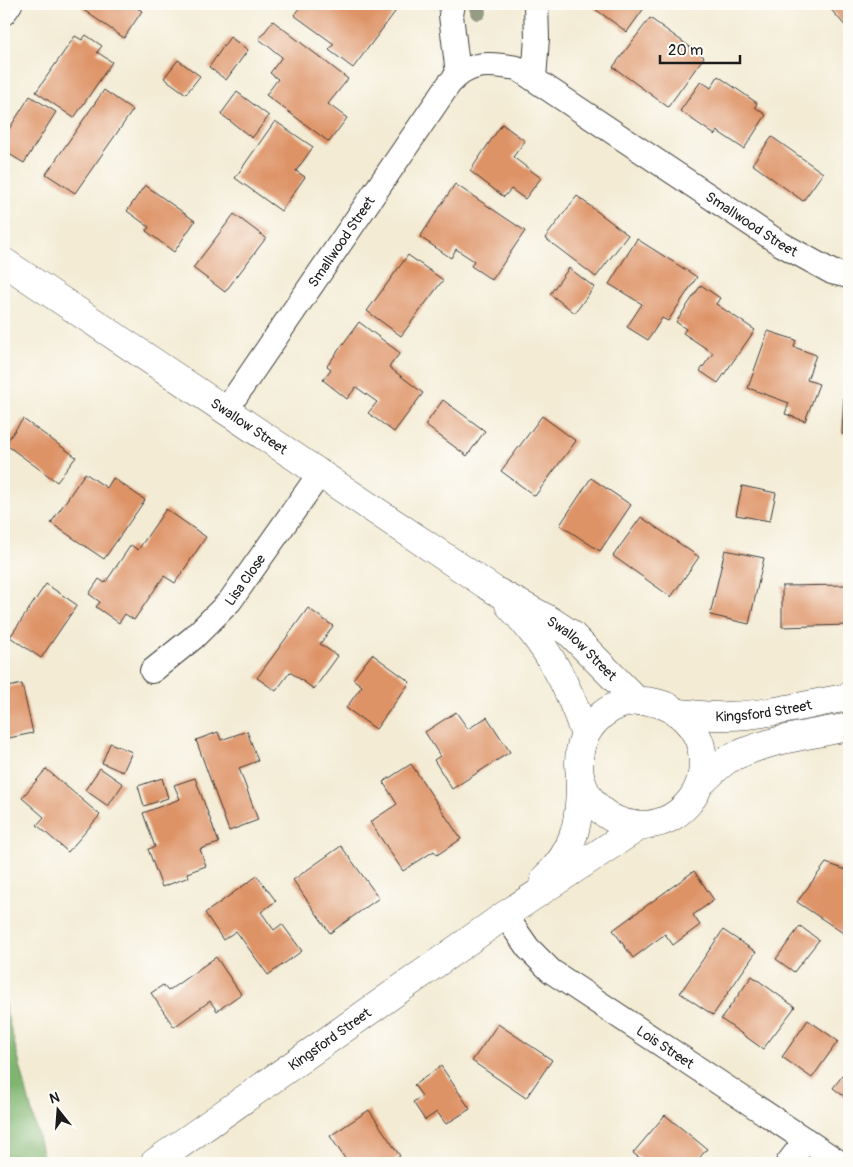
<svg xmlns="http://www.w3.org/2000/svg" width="853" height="1167" viewBox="0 0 853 1167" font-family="Pangolin,sans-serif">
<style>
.forest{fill:#80b571;stroke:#4e6846}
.building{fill:#de9366}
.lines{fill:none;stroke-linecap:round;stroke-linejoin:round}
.minor-casing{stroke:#3c3b38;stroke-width:26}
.tertiary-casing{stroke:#3c3b38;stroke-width:29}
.minor{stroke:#fff;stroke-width:24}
.tertiary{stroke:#fff;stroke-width:28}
.tree{fill:#969c83}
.labels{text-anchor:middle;stroke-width:4;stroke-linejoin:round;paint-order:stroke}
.street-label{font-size:14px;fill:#1c1c1c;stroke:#fdfcf7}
</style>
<rect width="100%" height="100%" fill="#fdfcf7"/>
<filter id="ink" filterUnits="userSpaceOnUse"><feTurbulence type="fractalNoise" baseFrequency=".02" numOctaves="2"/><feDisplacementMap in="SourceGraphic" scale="10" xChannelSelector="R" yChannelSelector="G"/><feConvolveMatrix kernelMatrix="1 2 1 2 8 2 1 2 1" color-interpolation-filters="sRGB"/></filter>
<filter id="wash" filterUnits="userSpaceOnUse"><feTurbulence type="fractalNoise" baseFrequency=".0096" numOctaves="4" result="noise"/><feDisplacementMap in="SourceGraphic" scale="20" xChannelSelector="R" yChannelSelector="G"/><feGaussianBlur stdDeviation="1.12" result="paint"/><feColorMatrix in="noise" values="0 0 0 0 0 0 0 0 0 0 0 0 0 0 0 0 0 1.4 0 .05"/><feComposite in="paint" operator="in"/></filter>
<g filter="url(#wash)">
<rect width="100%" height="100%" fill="#f3ebd4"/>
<path class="forest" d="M4,1002L44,1160L41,1163H4Z"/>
<g id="blocks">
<g class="building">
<path d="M86,4H136L134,6L142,11L124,38L82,9Z"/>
<path d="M302,4H384L395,12L353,68L329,50L334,44L294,15Z"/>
<path d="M588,4H647L627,32Z"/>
<path d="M826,4H849V30Z"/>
<path d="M650,18L704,57L668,107L613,67Z"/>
<path d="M273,21L348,79L328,104L347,118L329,142L266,95L278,79L270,73L282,57L259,39Z"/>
<path d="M86,35L102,46L97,52L112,62L74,118L36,92L75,36L82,40Z"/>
<path d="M230,37L248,50L226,80L209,67Z"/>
<path d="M178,60L200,76L186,94L164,78Z"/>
<path d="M718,76L757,103L755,107L766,115L744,149L717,131L715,135L680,111L701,81L711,88Z"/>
<path d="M104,90L133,110L75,193L46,174Z"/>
<path d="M237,92L269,116L252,138L221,114Z"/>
<path d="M30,96L56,112L24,163L4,151V137Z"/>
<path d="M275,121L313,147L296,171L305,177L281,211L235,178Z"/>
<path d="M502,124L525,141L513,157L541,178L525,199L511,189L504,197L470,171Z"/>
<path d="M772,137L823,173L803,201L752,164Z"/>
<path d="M455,184L525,231L492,280L471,266L474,261L456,249L451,258L420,237Z"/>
<path d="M145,185L195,221L174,252L146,231L149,227L127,211Z"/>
<path d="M577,196L628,235L596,277L545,238Z"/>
<path d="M234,214L266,238L225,292L193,268Z"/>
<path d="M637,239L697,277L668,321L662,318L648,340L627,327L642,304L609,284Z"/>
<path d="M408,255L443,280L401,336L367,311Z"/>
<path d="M569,268L594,287L575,313L550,294Z"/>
<path d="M701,285L720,298L716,304L755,330L718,383L700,371L713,353L683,333L686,329L676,322Z"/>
<path d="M359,322L400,353L389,367L423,393L394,432L368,413L377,402L356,387L347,399L323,380L331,369L327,366Z"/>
<path d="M768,331L796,340L794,347L816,355L807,380L819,384L805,421L785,414L789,403L748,388Z"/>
<path d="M845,371H849V434H842Z"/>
<path d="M443,400L485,431L467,456L425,425Z"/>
<path d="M542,416L576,441L535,496L501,471Z"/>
<path d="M23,419L76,457L57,482L5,444Z"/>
<path d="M85,473L107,488L113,478L145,500L104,559L51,523Z"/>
<path d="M591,478L631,505L600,551L560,525Z"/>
<path d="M742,486L776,493L770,521L736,515Z"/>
<path d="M166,509L206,537L175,583L164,576L134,620L125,614L119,623L96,607L100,602L89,594L99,579L105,583L131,545L138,550Z"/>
<path d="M641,517L699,557L671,597L613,556Z"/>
<path d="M725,550L764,558L749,624L710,615Z"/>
<path d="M46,584L77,605L41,658L10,637Z"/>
<path d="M847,585V625L782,627V586Z"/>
<path d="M308,608L333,626L320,644L338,656L314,689L290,672L276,691L257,678Z"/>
<path d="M372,654L410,682L376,729L346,708L362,686L353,679Z"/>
<path d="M22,684L33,733L4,739V688Z"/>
<path d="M456,712L468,729L487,717L510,752L452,789L434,760L440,756L425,732Z"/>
<path d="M247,731L258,761L239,768L258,820L229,831L196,740L218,732L221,740Z"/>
<path d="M110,743L132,752L123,772L102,763Z"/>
<path d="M411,764L461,839L437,855L434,851L403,871L370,822L397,804L383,782Z"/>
<path d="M100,768L123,784L108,806L85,790Z"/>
<path d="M46,769L100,815L68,852L37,825L44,817L22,798Z"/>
<path d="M162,778L168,798L144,806L138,786Z"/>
<path d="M195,778L219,843L200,849L206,866L187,873L189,877L162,887L148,849L155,847L143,813L180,799L174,785Z"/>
<path d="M341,846L379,898L330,933L293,880Z"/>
<path d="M826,863L849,871V937L797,902Z"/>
<path d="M694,871L714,900L693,915L700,925L673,945L665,934L633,958L613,930Z"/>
<path d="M257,876L276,901L261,912L274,930L282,924L302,951L268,975L236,931L223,940L205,913Z"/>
<path d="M800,926L819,940L794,972L776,959Z"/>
<path d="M723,930L756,952L713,1015L680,993Z"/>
<path d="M216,957L241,994L217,1011L210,1001L174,1027L151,993L163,985L168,991Z"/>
<path d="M752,976L795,1007L763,1049L721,1019Z"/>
<path d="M808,1020L838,1041L812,1078L782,1057Z"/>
<path d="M498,1024L552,1060L526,1098L472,1061Z"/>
<path d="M441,1066L470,1109L446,1124L437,1112L425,1120L413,1102L422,1096L414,1085Z"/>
<path d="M849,1067V1100L833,1088Z"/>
<path d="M369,1110L400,1156L389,1163H348L330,1136Z"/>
<path d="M665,1115L707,1149L695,1163H646L633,1153Z"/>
</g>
</g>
</g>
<g filter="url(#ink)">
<use href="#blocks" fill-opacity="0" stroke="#3c3b38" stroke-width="1"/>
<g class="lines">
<defs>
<g id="minor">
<path d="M453,4L451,15L458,74"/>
<path d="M4,13L10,4"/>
<path d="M534,79L537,38L536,4"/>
<path id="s1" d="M226,410L449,84C469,61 489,63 517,68L781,244L832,272L849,276"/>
<path id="s2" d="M152,671L193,638L230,601L321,472"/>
<path id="s3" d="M505,915L528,948L551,971L840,1163"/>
<path d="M788,1163L806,1140"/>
</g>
<g id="tertiary">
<path id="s4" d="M4,262L494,590L548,619L571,634L637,701"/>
<path d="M509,605C547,645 568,684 585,735"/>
<circle cx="641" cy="763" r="62"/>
<path id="s5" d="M678,713C695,714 711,717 728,716C769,715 809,704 849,697"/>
<path d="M701,783C709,776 718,766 727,760C764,740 808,735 849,727"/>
<path d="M545,878C576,850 580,819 580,779"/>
<path id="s6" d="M154,1163L505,915L640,826"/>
</g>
</defs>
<use href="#minor" class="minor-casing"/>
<use href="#tertiary" class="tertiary-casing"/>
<use href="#minor" class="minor"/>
<use href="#tertiary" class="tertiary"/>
</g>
<circle class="tree" cx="478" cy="12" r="8"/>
</g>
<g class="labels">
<g class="street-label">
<text dy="5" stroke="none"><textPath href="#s1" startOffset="751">Smallwood Street</textPath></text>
<text dy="5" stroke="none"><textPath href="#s1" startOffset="204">Smallwood Street</textPath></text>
<text dy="5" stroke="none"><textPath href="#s4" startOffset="295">Swallow Street</textPath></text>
<text dy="5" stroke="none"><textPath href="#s2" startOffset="131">Lisa Close</textPath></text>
<text dy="5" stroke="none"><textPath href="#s4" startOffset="696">Swallow Street</textPath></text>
<text dy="5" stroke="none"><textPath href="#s5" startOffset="86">Kingsford Street</textPath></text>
<text dy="5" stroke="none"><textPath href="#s6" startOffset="215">Kingsford Street</textPath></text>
<text dy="5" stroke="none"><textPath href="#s3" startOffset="210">Lois Street</textPath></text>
</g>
</g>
<rect width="853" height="1167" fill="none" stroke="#fdfcf7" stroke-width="20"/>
<g transform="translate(58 1110) rotate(343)" stroke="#fdfcf7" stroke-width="4" paint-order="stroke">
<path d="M0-4L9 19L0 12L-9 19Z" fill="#1c1c1c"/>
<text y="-8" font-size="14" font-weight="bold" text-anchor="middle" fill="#1c1c1c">N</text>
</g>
<path d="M660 55v8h80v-8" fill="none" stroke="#1c1c1c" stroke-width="2.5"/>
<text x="668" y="55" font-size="15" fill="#1c1c1c" stroke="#fdfcf7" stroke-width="4" paint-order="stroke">20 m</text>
</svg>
